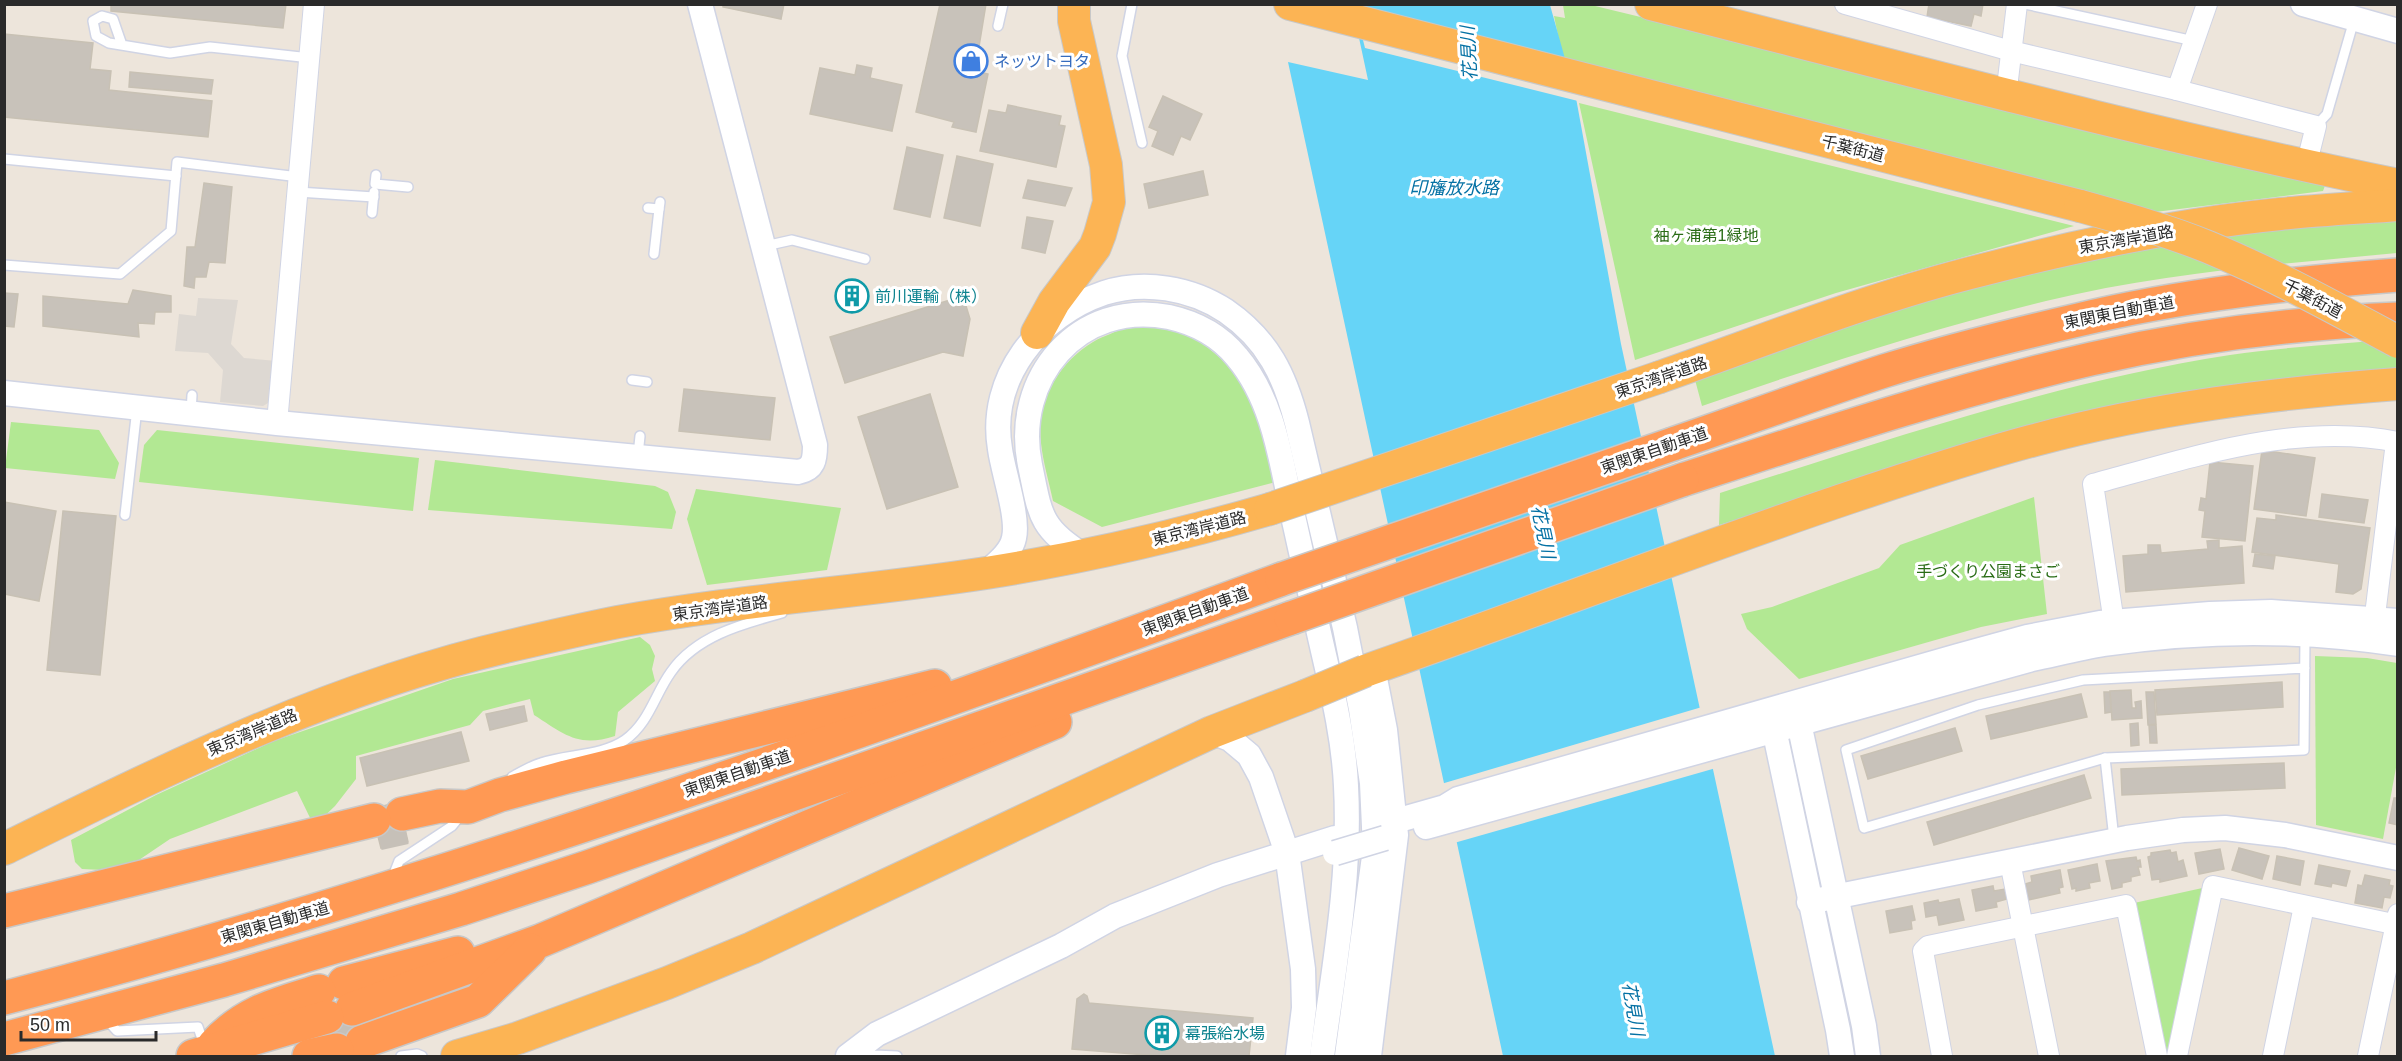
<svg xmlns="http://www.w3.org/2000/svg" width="2402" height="1061" viewBox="0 0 2402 1061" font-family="Helvetica,'Noto Sans JP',sans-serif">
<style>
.green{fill:#b2e893}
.plaza{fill:#ddd8d2}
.water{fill:#66d4f7}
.pier{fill:#ede5db}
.building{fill:#c8c2ba;stroke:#c8c1b4;stroke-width:1.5}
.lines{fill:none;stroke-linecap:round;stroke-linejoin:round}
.motorway-tunnel{stroke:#c6c0b8;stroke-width:33;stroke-dasharray:33 16;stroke-linecap:butt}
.service-casing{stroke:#d0d4e4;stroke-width:12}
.minor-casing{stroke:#d0d4e4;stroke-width:22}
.tertiary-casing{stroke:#d0d4e4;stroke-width:27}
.trunk-casing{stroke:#c8c8c8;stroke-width:34}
.motorway-casing{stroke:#c8c8c8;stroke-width:36}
.service{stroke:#fff;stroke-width:9}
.minor{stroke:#fff;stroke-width:20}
.tertiary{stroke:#fff;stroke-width:24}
.trunk{stroke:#fcb454;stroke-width:32}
.motorway{stroke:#ff9954;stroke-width:33}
.tertiary-bridge-casing{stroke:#d0d4e4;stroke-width:27;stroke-linecap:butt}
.trunk-bridge-casing{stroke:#c8c8c8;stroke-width:34;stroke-linecap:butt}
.motorway-bridge-casing{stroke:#c8c8c8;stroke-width:36;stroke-linecap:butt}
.tertiary-bridge{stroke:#fff;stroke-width:24}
.trunk-bridge{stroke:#fcb454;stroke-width:32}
.motorway-bridge{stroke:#ff9954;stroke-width:33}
.labels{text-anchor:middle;stroke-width:6;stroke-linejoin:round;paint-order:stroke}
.shop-label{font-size:16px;fill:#366cbe;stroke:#fff;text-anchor:start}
.street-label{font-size:16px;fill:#2a2a2a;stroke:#fff}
.park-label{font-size:16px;fill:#296c15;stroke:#fff}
.culture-label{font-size:16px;fill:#0d838f;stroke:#fff;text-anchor:start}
.water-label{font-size:18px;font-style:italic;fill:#0471a4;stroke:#fff}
</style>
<rect width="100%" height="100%" fill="#ede5db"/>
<g class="green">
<path d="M1563,5H1591L2326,183L2323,191L2147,213L1564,65L1554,16L1565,18Z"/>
<path d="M1579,103L2074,226L1836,293L1635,360Z"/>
<path d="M2397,219V253C2280,264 2161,273 2046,301C1929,329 1815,367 1702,406L1694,376L2004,276L2208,235Z"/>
<path d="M1127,327H1164L1200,341L1230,366L1255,401L1280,481L1102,527L1053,501C1049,482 1043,462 1041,443C1036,402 1058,363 1093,342C1103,336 1116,332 1127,327Z"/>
<path d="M2397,339V374L1863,482L1719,525L1720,493C1887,440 2056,382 2230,355C2285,347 2342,344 2397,339Z"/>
<path d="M11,422L99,430L119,463L115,479L5,468Z"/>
<path d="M157,430L419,458L413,511L139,482L144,445Z"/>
<path d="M435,460L655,486L668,492L676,512L672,529L428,510Z"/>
<path d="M696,489L841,508L827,570L707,585L687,519Z"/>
<path d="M2034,497L2047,614L1981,627L1799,679L1747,629L1741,614L1772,607L1879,568L1900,545Z"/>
<path d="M640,637L650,645L655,656L652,669L655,681L618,712L615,736C578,748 564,734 534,715L530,699L483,711L470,725L356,756V779L335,806L314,826L297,791L170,839L136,862L103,870L82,869L75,862L71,840L156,795L274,741L453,679Z"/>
<path d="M2315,656L2367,658L2397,663V762L2383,839L2316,825Z"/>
<path d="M2207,887L2171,1056H2166L2134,903Z"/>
</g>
<path class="plaza" d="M198,298L238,300L231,344L244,358L277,361L273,400L263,406L220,402L223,370L208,353L175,351L179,314L196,316Z"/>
<path class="water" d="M1352,5H1550L1576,98L1621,344L1775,1056H1503L1288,62L1368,80Z"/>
<g class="pier">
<path d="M1355,8L1569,68L1578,101L1365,48Z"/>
<path d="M1702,707L1716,768L1454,843L1441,784Z"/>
</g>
<g class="building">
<path d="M111,4H286L283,28L111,11Z"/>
<path d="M723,4H784L781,19L723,7Z"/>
<path d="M940,4H986L975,71L988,74L976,132L952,127L954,122L916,112Z"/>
<path d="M1929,4H1983L1981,16L1974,14L1971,26L1927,17Z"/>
<path d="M4,34L93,43L90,69L111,71L109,90L212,101L208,137L4,117Z"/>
<path d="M857,65L872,68L870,78L902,85L892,131L810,114L820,68L855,75Z"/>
<path d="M130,72L213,80L211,94L129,87Z"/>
<path d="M1163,96L1202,114L1190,140L1181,136L1173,155L1152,146L1158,131L1149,127Z"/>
<path d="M1008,105L1061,116L1059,125L1065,126L1056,167L980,151L989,110L1006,113Z"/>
<path d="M907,147L943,155L930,217L894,209Z"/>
<path d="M957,156L993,164L980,226L944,218Z"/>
<path d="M1203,171L1208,195L1149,208L1144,184Z"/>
<path d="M1028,180L1072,188L1065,206L1023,198Z"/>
<path d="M204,183L232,187L225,263L209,262L206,277H195L194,288L184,286L187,247H195Z"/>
<path d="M1027,217L1053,221L1045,253L1022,248Z"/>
<path d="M861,285L864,303L845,306L839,289Z"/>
<path d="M133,290L171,296V312H155L154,324L138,323L139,337L43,326V296L128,304Z"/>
<path d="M4,293L18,294L14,327L4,326Z"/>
<path d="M963,296L970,319L963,356L943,352L845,383L830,337Z"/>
<path d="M684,389L775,398L770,440L679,431Z"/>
<path d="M930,394L958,487L887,509L858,417Z"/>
<path d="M2262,450L2315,458L2306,516L2254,509Z"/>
<path d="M2210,462L2253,466L2245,541L2202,537L2205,511L2199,510L2201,498L2206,499Z"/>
<path d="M2322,494L2368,500L2364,523L2319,517Z"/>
<path d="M4,502L56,511L39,601L4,594Z"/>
<path d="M63,511L116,516L100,675L47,670Z"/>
<path d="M2276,515L2370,528L2361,589L2353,594L2336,592L2339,564L2252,552L2257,518L2276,520Z"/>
<path d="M2219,540V548L2242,546L2244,583L2126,592L2123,556L2148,554V545H2160L2161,553L2208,549L2207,541Z"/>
<path d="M2255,554L2275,556L2273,569L2253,566Z"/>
<path d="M2282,682L2283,707L2157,715L2155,690Z"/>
<path d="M2131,690L2132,708H2136L2135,702L2141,701L2142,718L2112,720L2110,691Z"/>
<path d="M2104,692H2110L2111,712L2105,713Z"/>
<path d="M2146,692H2154L2156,724L2148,725Z"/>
<path d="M2081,694L2087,717L1991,739L1986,716Z"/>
<path d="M524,706L527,721L490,730L486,714Z"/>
<path d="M2138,723L2139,745L2131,746L2130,724Z"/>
<path d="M2149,725H2156L2157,743H2150Z"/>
<path d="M1955,728L1962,751L1868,779L1861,756Z"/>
<path d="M461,732L469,761L367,786L360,758Z"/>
<path d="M2284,763L2285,788L2122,795L2121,769Z"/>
<path d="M2084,775L2091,798L1934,845L1927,822Z"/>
<path d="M2394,798H2398V825L2389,823Z"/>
<path d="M399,802L408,842L381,848L371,809Z"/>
<path d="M2239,848L2269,856L2262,879L2232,870Z"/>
<path d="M2220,849L2224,869L2199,874L2195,853Z"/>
<path d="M2170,850L2171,853L2176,852L2178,862L2183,860L2187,876L2160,882V879L2152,880L2148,857L2151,856V853Z"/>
<path d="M2277,856L2304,861L2300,885L2273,879Z"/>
<path d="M2136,857L2137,861L2140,860L2141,867H2138L2140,875L2131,877V881L2122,883V887L2112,889L2106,861Z"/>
<path d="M2097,864L2100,881L2089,883L2090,888L2076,891V888L2072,889L2068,870Z"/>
<path d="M2319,865L2350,871L2346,886L2332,883L2331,887L2315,884Z"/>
<path d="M2060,870L2063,887L2059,888L2060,893L2028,900L2025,884L2032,882L2031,876Z"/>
<path d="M2365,875L2390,880L2389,885L2393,886L2390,898L2384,897L2382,908L2355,903L2358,885L2362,886Z"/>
<path d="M1993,886L1994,891L2005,889L2007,899L1996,902L1997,907L1976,911L1972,890Z"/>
<path d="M1959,899L1964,920L1939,925L1937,915L1926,917L1924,903L1938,900L1939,903Z"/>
<path d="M1912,906L1915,920L1911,921L1912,929L1890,933L1886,911Z"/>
<path d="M1084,994L1087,996L1089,1003L1253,1018L1249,1056H1159L1072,1049L1077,999Z"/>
</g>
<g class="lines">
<g class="motorway-tunnel">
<path d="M378,834L405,828"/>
<path d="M332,1032L357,1024"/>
</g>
<defs>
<g id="service">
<path d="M1132,4L1122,56L1142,143"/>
<path d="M2025,4L2194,41"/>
<path d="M998,26L1003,4"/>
<path d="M122,45L113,19L102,16L93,21L96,36L109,43L170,53L210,47L310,58"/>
<path d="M2316,126L2327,114L2354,20"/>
<path d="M4,159L176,176"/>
<path d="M376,175L375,184L408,187"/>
<path d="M298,192L374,197"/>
<path d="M648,208L659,209L660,202"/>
<path d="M372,213L374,192"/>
<path d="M765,246L792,240L865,259"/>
<path d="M654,254L659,209"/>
<path d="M4,265L120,274L171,231L177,162L299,177"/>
<path d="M632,380L647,382"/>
<path d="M191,413L192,395"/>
<path d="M638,455L640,436"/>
<path d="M125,515L137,408"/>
<path d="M2305,668L2083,680L1978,705L1846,750L1864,828L2105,758L2304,750L2305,635"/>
<path d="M2105,758L2114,839"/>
<path d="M512,777C521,772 531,766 541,763C567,754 602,756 625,740C649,723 655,694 671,672C696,636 742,624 782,613"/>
<path d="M392,879L399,861L452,826L461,815"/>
<path d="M107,1020L117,1031L198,1027L204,1045"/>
<path d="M862,1049L874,1055L897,1056"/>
<path d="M401,1056L417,1054L422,1056"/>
</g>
<g id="minor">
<path d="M1845,4L2011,51L2177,90L2316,126L2306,166"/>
<path d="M2177,90L2207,4"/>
<path d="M2006,96L2017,4"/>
<path d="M277,423L314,4"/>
<path d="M2373,632L2396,442"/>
<path d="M2116,636L2093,484C2191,458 2296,421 2398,442"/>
<path d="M2010,862L2049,1056"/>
<path d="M1942,1056L1923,951L1928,946L2126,905L2157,1056"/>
<path d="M2177,1056L2213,886L2398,925"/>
<path d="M2273,1056L2304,906"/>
<path d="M2368,1056L2398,914"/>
</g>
<g id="tertiary">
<path d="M2303,4L2398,31"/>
<path d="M4,393L277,423L798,472C814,469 815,459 815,445L700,4"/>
<path d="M1083,555C1039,528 1040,513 1030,465C1012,378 1079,299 1169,317C1196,323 1220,336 1237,357C1276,403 1282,469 1295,525C1305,569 1314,612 1324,655C1334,698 1344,742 1346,786C1351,877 1334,967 1322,1056"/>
<path d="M986,573C996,564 1011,553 1014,538C1019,517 1003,472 1000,449C988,378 1039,315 1104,293C1144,280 1191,288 1226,311C1268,340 1285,376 1297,423L1345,628L1361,709L1372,783L1375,849L1347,1056"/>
<path d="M1796,709L1864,1026L1868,1056"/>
<path d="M1771,715L1838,1030L1842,1056"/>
<path d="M1212,732L1230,739L1249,755L1261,777L1287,853L1303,969L1304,1008L1298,1056"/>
<path d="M1385,824L1445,807L1458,799L1958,656L2027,637L2100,623L2210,614L2271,612L2398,621"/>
<path d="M1426,827L2032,659C2056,654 2080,648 2104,644C2200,630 2302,629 2398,644"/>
<path d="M1809,902L2127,838L2183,830L2225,828L2285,835L2398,858"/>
<path d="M848,1056L877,1034L1061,946L1115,916L1218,875L1335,838"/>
<path d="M1369,1056L1396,835L1385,730L1373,668"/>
</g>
<g id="trunk">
<path d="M1290,4L2080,206"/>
<path d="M1651,4C1899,67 2147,134 2398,185"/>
<path d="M1037,333L1054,302L1095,247L1100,234L1109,202L1106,165L1074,21V4"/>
<path d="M1660,377C1766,340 1872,297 1982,270C2079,245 2180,224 2280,214C2319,210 2358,208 2398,205"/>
<path d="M1365,671C1529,614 1690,551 1854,496C1914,476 1974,456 2035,440C2154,408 2275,393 2398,384"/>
<path d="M4,849C171,767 331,687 514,645C548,637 583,629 618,622C739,600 863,592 986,573C1082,558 1177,536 1270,509"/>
<path d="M457,1056L518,1038L667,983L752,948L1212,732L1305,696"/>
</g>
<g id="motorway">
<path d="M1673,444C1743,420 1813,394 1884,371C1948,351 2013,335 2078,320C2182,295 2291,283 2398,275"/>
<path d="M1682,480C1817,436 1952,391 2091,359C2191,336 2295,323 2398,319"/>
<path d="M402,814L440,806L468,807L500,795L566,777L935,686"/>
<path d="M4,911L374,820"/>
<path d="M344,983L458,953"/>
<path d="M4,998C439,885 861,733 1282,579"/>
<path d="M352,1009L540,941L1055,722"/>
<path d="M4,1039L224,980L461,909L588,867L1291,618"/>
<path d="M362,1042L478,1001L530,950"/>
<path d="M214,1045C245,1011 278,1004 319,991"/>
<path d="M193,1056L327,1017"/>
<path d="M309,1056L337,1050"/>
</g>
</defs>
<use href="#service" class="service-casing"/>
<use href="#minor" class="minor-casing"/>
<use href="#tertiary" class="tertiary-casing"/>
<use href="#trunk" class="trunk-casing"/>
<use href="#motorway" class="motorway-casing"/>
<use href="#service" class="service"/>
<use href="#minor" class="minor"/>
<use href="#tertiary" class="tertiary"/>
<use href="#trunk" class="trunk"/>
<use href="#motorway" class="motorway"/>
<defs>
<path id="tertiary-bridge" d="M1335,853L1385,838"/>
<g id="trunk-bridge">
<path d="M2080,206C2123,218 2166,230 2208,247C2273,274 2335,308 2398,342"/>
<path d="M1270,509L1660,377"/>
<path d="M1305,696L1365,671"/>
</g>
<g id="motorway-bridge">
<path d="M1282,579L1673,444"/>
<path d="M1291,618L1682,480"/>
</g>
</defs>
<use href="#tertiary-bridge" class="tertiary-bridge-casing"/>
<use href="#trunk-bridge" class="trunk-bridge-casing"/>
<use href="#motorway-bridge" class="motorway-bridge-casing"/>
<use href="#tertiary-bridge" class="tertiary-bridge"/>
<use href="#trunk-bridge" class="trunk-bridge"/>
<use href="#motorway-bridge" class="motorway-bridge"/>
</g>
<defs>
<symbol id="shop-ring" viewBox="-11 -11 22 22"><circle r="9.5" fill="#fff" stroke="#3f7fe0" stroke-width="1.5"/><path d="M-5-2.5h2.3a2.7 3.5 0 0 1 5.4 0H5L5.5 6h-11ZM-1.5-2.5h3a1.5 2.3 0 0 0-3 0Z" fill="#3f7fe0"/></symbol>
<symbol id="building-ring" viewBox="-11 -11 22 22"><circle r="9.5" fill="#fff" stroke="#0f9aa8" stroke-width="1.5"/><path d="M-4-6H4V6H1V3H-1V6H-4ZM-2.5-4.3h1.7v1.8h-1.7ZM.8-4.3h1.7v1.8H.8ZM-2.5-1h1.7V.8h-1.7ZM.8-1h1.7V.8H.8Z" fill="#0f9aa8"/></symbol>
</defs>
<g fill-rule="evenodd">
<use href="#shop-ring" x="952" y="42" width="38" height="38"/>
<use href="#building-ring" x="833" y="277" width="38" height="38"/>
<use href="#building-ring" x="1143" y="1014" width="38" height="38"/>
</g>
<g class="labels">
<g class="shop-label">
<text x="994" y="67">ネッツトヨタ</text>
</g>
<g class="street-label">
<text transform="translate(1853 148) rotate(14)" y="6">千葉街道</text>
<text transform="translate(2126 239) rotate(-10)" y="6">東京湾岸道路</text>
<text transform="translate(2313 298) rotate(28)" y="6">千葉街道</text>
<text transform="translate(2119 312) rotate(-11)" y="6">東関東自動車道</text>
<text transform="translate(1661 377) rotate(-19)" y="6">東京湾岸道路</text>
<text transform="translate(1654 450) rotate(-19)" y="6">東関東自動車道</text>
<text transform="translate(1199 528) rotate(-14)" y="6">東京湾岸道路</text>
<text transform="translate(720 608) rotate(-8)" y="6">東京湾岸道路</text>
<text transform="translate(1195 611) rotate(-20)" y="6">東関東自動車道</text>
<text transform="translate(252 732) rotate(-23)" y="6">東京湾岸道路</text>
<text transform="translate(737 773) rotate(-19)" y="6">東関東自動車道</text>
<text transform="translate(275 922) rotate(-16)" y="6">東関東自動車道</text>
</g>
<g class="park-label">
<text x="1706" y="241">袖ヶ浦第1緑地</text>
<text x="1988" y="577">手づくり公園まさご</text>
</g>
<g class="culture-label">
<text x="875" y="302">前川運輸（株）</text>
<text x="1185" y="1039">幕張給水場</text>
</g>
<g class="water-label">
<text transform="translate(1469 53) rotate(-93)" y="6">花見川</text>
<text x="1454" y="194">印旛放水路</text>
<text transform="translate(1543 532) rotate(78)" y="6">花見川</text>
<text transform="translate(1633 1009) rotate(80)" y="6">花見川</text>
</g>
</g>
<rect width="2402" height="1061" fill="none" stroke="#2a2a2a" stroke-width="12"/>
<path d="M21 1031v9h135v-9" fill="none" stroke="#2a2a2a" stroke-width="3"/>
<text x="30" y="1031" font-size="18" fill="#2a2a2a" stroke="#ffffff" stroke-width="4.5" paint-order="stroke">50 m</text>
</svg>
